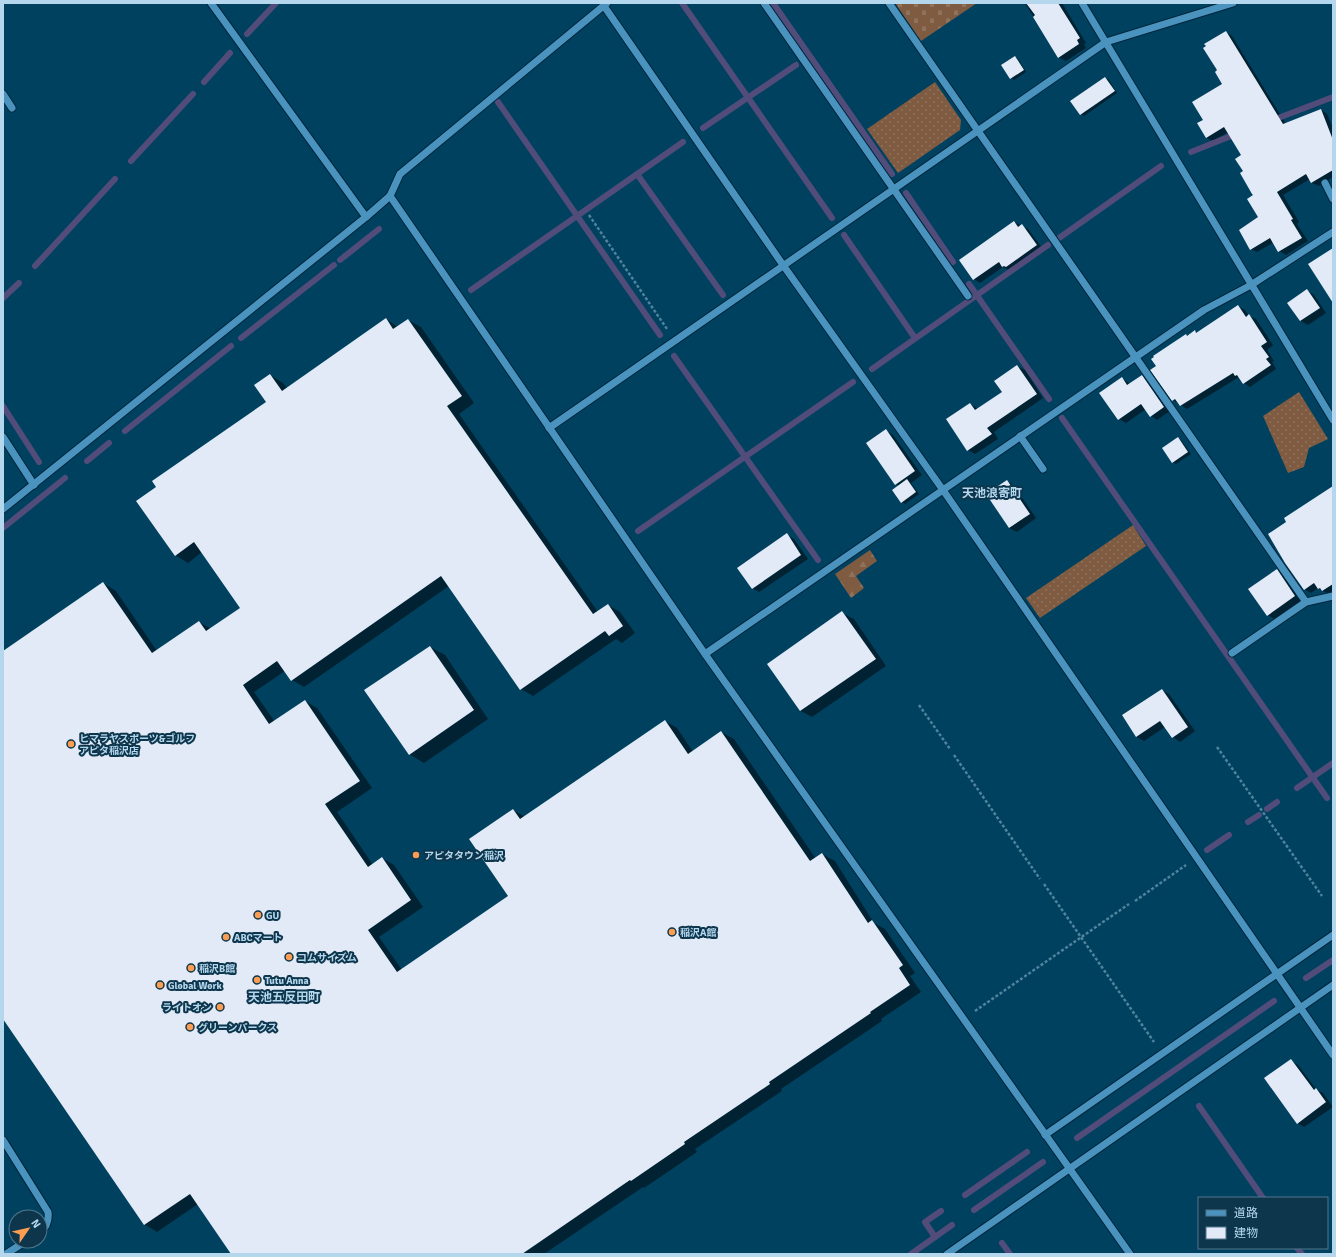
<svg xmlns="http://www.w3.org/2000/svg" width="1336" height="1257" viewBox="0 0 1336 1257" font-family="Signika,'Noto Sans JP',sans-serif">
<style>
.grass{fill:url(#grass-dots)}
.forest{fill:url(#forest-firs)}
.cemetery{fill:url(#cemetery-stones)}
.shadow{fill:#0007}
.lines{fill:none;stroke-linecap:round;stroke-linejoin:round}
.stream{stroke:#524c7b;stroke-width:6}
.building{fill:#e1eaf6}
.minor-casing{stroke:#00263b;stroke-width:9}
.path{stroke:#4f839e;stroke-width:2.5;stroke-dasharray:3 2;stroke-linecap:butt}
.minor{stroke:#4a93bf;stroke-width:7}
.poi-dot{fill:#fc9e52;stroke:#0d364c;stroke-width:1.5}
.labels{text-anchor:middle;stroke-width:4;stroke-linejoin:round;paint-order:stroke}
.poi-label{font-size:10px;font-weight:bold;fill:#b4d7ee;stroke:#0d364c;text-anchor:start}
.quarter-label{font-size:12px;font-weight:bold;fill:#b4d7ee;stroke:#0d364c}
</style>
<defs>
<pattern id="grass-dots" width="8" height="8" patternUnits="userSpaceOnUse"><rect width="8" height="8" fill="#7f5b41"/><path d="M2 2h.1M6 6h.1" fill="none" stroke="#8f725d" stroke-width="1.8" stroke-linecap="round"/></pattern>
<pattern id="forest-firs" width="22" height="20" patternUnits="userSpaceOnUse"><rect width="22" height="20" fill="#7f5b41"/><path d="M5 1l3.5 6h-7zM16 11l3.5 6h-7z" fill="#8f725d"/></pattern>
<pattern id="cemetery-stones" width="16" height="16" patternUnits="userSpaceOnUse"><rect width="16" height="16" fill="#7f5b41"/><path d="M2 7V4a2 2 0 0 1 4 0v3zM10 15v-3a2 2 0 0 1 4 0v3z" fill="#8f725d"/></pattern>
</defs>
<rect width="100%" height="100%" fill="#00415f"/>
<g class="grass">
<path d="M935,82L961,120L960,130L898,173L867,129Z"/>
<path d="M1299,392L1328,439L1309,448L1304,467L1288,473L1263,416Z"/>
<path d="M1133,525L1146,546L1040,618L1026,598Z"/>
</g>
<path class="forest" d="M870,550L877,561L856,576L864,588L851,598L835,574Z"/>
<path class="cemetery" d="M895,3H977L921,41Z"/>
<g class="shadow">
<path d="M1025,3H1062L1086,43L1084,44L1086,48L1066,61L1058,57Z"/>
<path d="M1226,32L1232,36L1286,124L1321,110L1327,114L1333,128V177L1319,186L1312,183L1310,179L1283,195L1299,222L1297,224L1308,241L1286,255L1279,251L1274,242L1257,252L1251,249L1260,217L1254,196L1244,172L1243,155L1228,132L1213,141L1207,138L1204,120L1224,84L1218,71Z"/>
<path d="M1015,57L1018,59L1026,72L1014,80L1011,78Z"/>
<path d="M1105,78L1109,80L1117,93L1084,116L1081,114Z"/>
<path d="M1014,222L1028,229L1043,249L1013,270L1011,269L1009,270L1003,267L980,283L974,279L961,260Z"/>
<path d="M1307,290L1314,295L1326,313L1308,325L1301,321L1289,303Z"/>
<path d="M1238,306L1245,310L1249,316L1256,319L1273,345L1267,350L1274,361L1272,362L1276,369L1250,387L1244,383L1239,377L1187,409L1173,400L1152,370L1157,366L1187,336L1195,332L1198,333Z"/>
<path d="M386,319L398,327L408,320L421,327L474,403L459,414L598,612L608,605L620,612L635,633L622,643L616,639L533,696L521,689L449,586L304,687L292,680L285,671L254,692L275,722L305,701L317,708L372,788L337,812L373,865L382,858L394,865L423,907L379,937L402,970L510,896L513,810L525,817L665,721L677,728L693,752L721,732L734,739L816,859L822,854L835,861L874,923L885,929L915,973L910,976L921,992L881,1019L882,1021L781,1089L782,1091L695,1149L697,1152L644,1188L643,1187L544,1254H233L198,1204L157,1232L144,1224L3,1017V652L103,583L116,591L157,651L199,622L211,629L242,609L202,552L188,563L175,555L267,402L270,375L283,383L287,388Z"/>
<path d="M1017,366L1025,370L1043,398L994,432L998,439L975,454L968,450L970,404L978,409L1003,392Z"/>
<path d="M1142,376L1149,380L1170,411L1157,420L1151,416L1146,409L1126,423L1119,419L1122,378L1130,384Z"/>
<path d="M886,430L893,435L922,475L911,483L919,494L905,504L902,502L899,486L896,484Z"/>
<path d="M1178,438L1181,440L1191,454L1176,464L1173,462L1163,448Z"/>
<path d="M1007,481L1014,486L1036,518L1017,532L1009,528Z"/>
<path d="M1333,488V592L1329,594L1318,588L1311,593L1304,589Z"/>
<path d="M787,535L794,539L808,559L759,592L752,588Z"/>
<path d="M1277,570L1284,574L1302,600L1275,619L1267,615Z"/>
<path d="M842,613L854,619L886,666L812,717L801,711L768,664Z"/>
<path d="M430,647L445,655L488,719L424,763L409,754Z"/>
<path d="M1162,690L1169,694L1195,731L1180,742L1173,737L1165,727L1144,741L1137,737L1123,715Z"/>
<path d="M1291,1061L1298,1065L1316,1089L1323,1093L1333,1107L1304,1127L1297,1123Z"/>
</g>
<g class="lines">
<g class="stream">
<path d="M682,3L832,218"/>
<path d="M773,3L892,174"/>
<path d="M247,34L276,3"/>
<path d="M204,82L230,53"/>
<path d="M498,102L660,335"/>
<path d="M1273,120L1333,97"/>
<path d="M703,128L796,65"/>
<path d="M1191,152L1236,134"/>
<path d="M131,161L193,94"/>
<path d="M637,174L723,295"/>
<path d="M906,193L953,262"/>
<path d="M844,235L915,338"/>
<path d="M1059,238L1161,166"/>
<path d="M340,260L379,229"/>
<path d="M35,266L115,179"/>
<path d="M969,284L1049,399"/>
<path d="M471,290L683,142"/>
<path d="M3,298L19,283"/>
<path d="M241,338L334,265"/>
<path d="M674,356L818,560"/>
<path d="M872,369L1048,245"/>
<path d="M3,406L39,462"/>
<path d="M1062,418L1327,798"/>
<path d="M125,431L231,346"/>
<path d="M87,461L109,443"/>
<path d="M3,528L65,478"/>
<path d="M638,531L853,382"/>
<path d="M1297,788L1333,763"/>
<path d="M1267,809L1277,802"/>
<path d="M1248,822L1259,815"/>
<path d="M1207,850L1229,835"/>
<path d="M1306,978L1333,960"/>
<path d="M1199,1106L1263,1198"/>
<path d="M1077,1138L1274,1001"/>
<path d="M965,1195L1027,1152"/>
<path d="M974,1210L1043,1162"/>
<path d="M935,1237L925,1222L941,1211"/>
<path d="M1002,1243L1010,1254"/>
<path d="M1297,1248L1302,1254"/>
<path d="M911,1254L952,1225"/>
</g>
</g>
<g class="building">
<path d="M1026,3H1058L1080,38L1077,40L1079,44L1058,58L1033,17L1035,15Z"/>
<path d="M1226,31L1283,124L1321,109L1333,140V170L1311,183L1306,174L1277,192L1293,219L1291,220L1302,238L1278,252L1270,238L1250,250L1239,230L1258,217L1247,199L1253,195L1252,194L1240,173L1243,171L1235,159L1241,155L1224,127L1206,138L1197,123L1203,120L1192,102L1222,84L1215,72L1217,70L1203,48L1206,46L1204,44Z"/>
<path d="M1015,56L1024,70L1010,79L1001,65Z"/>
<path d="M1105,77L1115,91L1080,115L1070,101Z"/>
<path d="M1014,221L1018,227L1022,224L1037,245L1006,267L1004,266L1002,267L999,262L973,280L959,260Z"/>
<path d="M1333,248V303L1308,264Z"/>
<path d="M1307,289L1320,308L1300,321L1287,303Z"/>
<path d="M1238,305L1246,317L1249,314L1267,342L1261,346L1269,357L1266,359L1271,365L1243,384L1237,375L1235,376L1233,373L1180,406L1175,399L1172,401L1150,370L1156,366L1151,359L1154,357L1153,356L1186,334L1187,336L1195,330L1196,333Z"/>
<path d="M386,318L393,329L408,319L462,396L447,406L593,614L608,604L623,626L609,636L605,631L520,690L441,576L291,681L277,661L243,685L269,724L305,700L360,781L325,804L368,867L382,857L411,900L368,930L397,972L508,896L469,839L513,809L520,819L665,720L688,754L721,731L810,861L822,853L868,923L872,920L903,965L899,968L910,985L870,1012L871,1013L769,1082L770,1084L684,1142L685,1144L631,1181L630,1180L522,1254H231L190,1194L144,1225L3,1019V651L103,582L152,653L199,621L206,631L240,608L194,542L175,556L136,501L156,487L152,481L266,402L254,385L270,374L282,391Z"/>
<path d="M1017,365L1037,394L987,428L992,434L967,451L946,419L970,403L975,410L1002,392L994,381Z"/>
<path d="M1142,375L1164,407L1150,417L1141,404L1118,420L1099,393L1122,377L1127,385Z"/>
<path d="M886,429L915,471L895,485L866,443Z"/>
<path d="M1178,437L1188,452L1172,463L1162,448Z"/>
<path d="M907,479L916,492L901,503L892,490Z"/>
<path d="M1007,480L1030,514L1009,528L986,494Z"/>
<path d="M1333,486V584L1322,591L1320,588L1318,589L1314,583L1304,590L1285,563L1268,534L1286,522L1284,518Z"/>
<path d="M787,533L801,555L752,589L737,568Z"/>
<path d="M1277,569L1295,596L1267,616L1248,589Z"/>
<path d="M842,611L876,659L800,711L767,664Z"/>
<path d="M430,646L474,710L409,755L364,690Z"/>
<path d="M1162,689L1188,727L1172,738L1160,721L1136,737L1122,715Z"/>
<path d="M1291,1059L1314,1090L1316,1088L1326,1102L1297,1124L1264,1078Z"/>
</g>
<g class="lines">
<defs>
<g id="minor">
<path d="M211,3L366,217"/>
<path d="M764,3L968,296"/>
<path d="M889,3L1306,602L1333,596"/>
<path d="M1082,3L1333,420"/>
<path d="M604,6L783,265L943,490L1333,1055"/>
<path d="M3,94L12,108"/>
<path d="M1325,183L1333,199"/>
<path d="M390,196L705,654L1130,1254"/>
<path d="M549,428L1106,42L1233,3"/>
<path d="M1020,436L1043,469"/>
<path d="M3,437L34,485"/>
<path d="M3,509L366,217L390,196L400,174L607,3"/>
<path d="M1232,653L1306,602"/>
<path d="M705,654L1204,310L1251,285L1333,232"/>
<path d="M1045,1135L1333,935"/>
<path d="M3,1140L48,1212C49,1220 47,1227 40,1232"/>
<path d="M6,1254L26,1241"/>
<path d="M947,1254L1333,985"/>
</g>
</defs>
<use href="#minor" class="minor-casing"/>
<g class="path">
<path d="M589,215L667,329"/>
<path d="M919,705L950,749"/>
<path d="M1217,747L1322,896"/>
<path d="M954,755L1040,879"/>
<path d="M1044,884L1154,1042"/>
<path d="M1135,901L1186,865"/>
<path d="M975,1011L1129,904"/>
</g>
<use href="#minor" class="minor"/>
</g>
<g class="poi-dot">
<circle cx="71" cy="744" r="4"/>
<circle cx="416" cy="855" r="4"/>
<circle cx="258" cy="915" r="4"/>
<circle cx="672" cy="932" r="4"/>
<circle cx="226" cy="937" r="4"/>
<circle cx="289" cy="957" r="4"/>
<circle cx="191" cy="968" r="4"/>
<circle cx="257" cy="980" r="4"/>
<circle cx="160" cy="985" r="4"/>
<circle cx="220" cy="1007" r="4"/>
<circle cx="190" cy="1027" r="4"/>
</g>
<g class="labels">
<g class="poi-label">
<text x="79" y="742">ヒマラヤスポーツ&amp;ゴルフ<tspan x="79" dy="12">アピタ稲沢店</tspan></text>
<text x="424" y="859">アピタタウン稲沢</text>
<text x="266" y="919">GU</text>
<text x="680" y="936">稲沢A館</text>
<text x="234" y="941">ABCマート</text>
<text x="297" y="961">コムサイズム</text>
<text x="199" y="972">稲沢B館</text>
<text x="265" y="984">Tutu Anna</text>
<text x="168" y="989">Global Work</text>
<text x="212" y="1011" text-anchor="end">ライトオン</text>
<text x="198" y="1031">グリーンパークス</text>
</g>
<g class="quarter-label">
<text x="992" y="497">天池浪寄町</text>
<text x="284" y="1001">天池五反田町</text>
</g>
</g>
<rect width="1336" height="1257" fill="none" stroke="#b4d7ee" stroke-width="8"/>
<rect x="1198" y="1197" width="130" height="52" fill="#0d364c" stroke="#50768d"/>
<rect x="1206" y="1210" width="20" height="6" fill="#4a93bf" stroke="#50768d"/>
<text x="1234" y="1217" font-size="12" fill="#b4d7ee">道路</text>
<rect x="1206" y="1227" width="20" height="12" fill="#e1eaf6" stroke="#50768d"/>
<text x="1234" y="1237" font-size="12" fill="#b4d7ee">建物</text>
<g transform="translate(28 1229) rotate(56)"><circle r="19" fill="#0d364c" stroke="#50768d"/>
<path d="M0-3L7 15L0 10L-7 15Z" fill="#fc9e52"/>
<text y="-6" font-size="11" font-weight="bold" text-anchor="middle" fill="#b4d7ee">N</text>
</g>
</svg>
